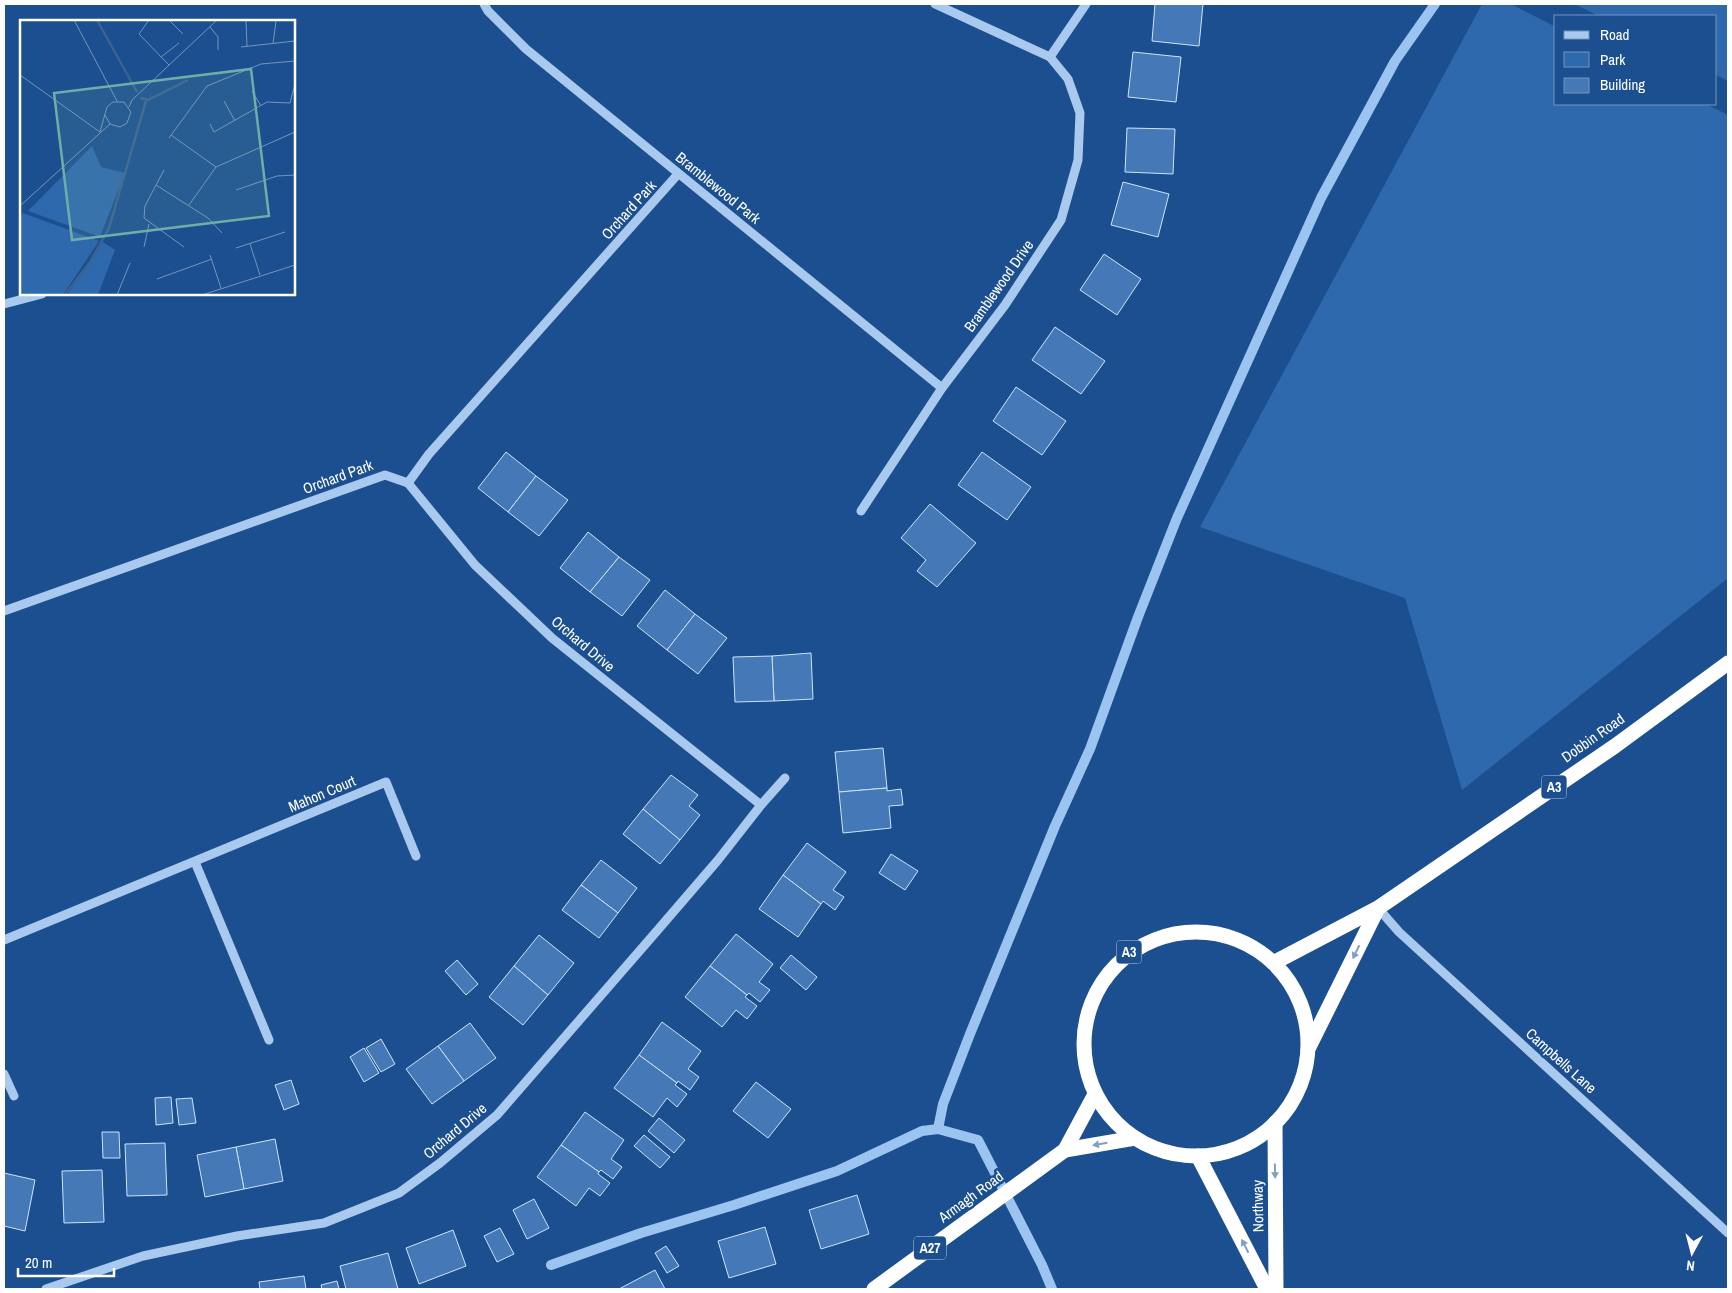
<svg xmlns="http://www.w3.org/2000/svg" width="1732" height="1293" viewBox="0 0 1732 1293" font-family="'Archivo Narrow',sans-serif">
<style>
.green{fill:#2e69ad}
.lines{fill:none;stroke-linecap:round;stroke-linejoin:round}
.stream{stroke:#9cc4f0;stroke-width:10}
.building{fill:#4478b7;stroke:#cfe3fa}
.minor{stroke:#a9c9ee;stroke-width:9}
.highway{stroke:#fff;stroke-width:15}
.oneway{fill:#829ec1}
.labels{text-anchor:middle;stroke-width:5;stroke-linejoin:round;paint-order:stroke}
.shield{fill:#1b4f8f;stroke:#bbcadd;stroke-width:1}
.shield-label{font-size:14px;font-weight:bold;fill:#fff}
.street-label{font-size:15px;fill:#fff;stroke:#1b4f8f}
.inset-river{fill:none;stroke:#3c6290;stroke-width:2.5}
.inset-road{fill:none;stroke:#7695bc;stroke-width:1}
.view{fill:#6fada8;fill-opacity:0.15;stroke:#6fada8;stroke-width:2.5}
.inset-edge{fill:none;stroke:#fff;stroke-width:2.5}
</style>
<rect width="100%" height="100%" fill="#1b4f8f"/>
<g class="green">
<path d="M1482,4H1511L1556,27V104H1706L1728,115V578L1462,790L1405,598L1200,527Z"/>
<path d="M1574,4H1728V81L1716,75V16H1599Z"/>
</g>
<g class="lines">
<g class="stream">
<path d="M938,1129L943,1104L970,1034L1055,826L1090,749L1138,617L1177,518L1321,198L1395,61L1435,4"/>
<path d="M551,1265L641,1233L734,1205L837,1171L922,1131L938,1129L978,1140L1042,1265L1052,1289"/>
</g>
</g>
<g class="building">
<path d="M1155,4H1203L1199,46L1152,41Z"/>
<path d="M1133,52L1181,57L1176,102L1128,97Z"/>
<path d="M1127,128L1175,129L1173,174L1125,172Z"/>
<path d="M1123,182L1169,194L1158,237L1111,225Z"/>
<path d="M1104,254L1141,279L1117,315L1080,290Z"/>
<path d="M1055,327L1105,361L1081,394L1032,360Z"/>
<path d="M1016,387L1066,421L1042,455L993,421Z"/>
<path d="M506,452L536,476L508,512L478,488Z"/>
<path d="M982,452L1031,487L1007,520L958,485Z"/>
<path d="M536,476L568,500L539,536L508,512Z"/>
<path d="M930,504L976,543L937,587L917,571L926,560L901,538Z"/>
<path d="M588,532L619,557L590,592L560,568Z"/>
<path d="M619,557L650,580L622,616L590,592Z"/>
<path d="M665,590L695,614L667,650L637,626Z"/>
<path d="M695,614L727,638L698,674L667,650Z"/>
<path d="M811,653L813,699L774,701L772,656Z"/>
<path d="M772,656L774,701L735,702L733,657Z"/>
<path d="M883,748L887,788L839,792L835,752Z"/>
<path d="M671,775L698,795L689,806L700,815L680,840L643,809Z"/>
<path d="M887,788V791L901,789L903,805L889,806L891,828L843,833L839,792Z"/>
<path d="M643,809L680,840L660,864L623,834Z"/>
<path d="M807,843L846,872L833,890L844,897L835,910L823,901L821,904L783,875Z"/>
<path d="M891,854L918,871L905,890L879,873Z"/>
<path d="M601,860L637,888L618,913L581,885Z"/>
<path d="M783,875L821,904L798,937L759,909Z"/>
<path d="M581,885L618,913L599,938L562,910Z"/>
<path d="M736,934L773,964L759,982L770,990L760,1002L749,993L747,995L710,966Z"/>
<path d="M539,935L574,963L548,995L514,966Z"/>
<path d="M791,955L817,977L806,990L780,968Z"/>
<path d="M457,960L478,984L466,995L445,971Z"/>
<path d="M514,966L548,995L523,1025L489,997Z"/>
<path d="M710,966L747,995L745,997L757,1006L747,1019L736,1010L722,1027L685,997Z"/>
<path d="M662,1022L701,1051L688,1069L699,1077L690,1090L678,1081L677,1083L639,1055Z"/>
<path d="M470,1023L496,1058L464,1081L438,1046Z"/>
<path d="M381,1039L395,1064L381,1072L366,1048Z"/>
<path d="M438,1046L464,1081L432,1104L406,1069Z"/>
<path d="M364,1048L379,1073L364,1082L350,1057Z"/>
<path d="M639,1055L677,1083L675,1085L687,1094L677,1107L667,1098L653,1117L614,1088Z"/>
<path d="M291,1080L299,1104L284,1110L275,1085Z"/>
<path d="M756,1082L791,1109L768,1138L733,1111Z"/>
<path d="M171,1097L173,1123L156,1125L155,1098Z"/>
<path d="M192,1098L196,1123L179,1125L176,1099Z"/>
<path d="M585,1112L624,1140L611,1159L622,1167L613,1179L601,1170L599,1172L561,1145Z"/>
<path d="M659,1118L685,1140L674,1153L648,1131Z"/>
<path d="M102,1132H119L120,1158H103Z"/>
<path d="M644,1135L670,1157L660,1168L634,1146Z"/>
<path d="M275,1139L283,1181L244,1189L236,1147Z"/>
<path d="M165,1143L167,1195L127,1196L125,1144Z"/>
<path d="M561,1145L599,1172L598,1174L610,1183L600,1196L589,1188L576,1206L537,1177Z"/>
<path d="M236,1147L244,1189L205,1197L197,1155Z"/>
<path d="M102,1170L104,1222L64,1223L62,1171Z"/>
<path d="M4,1173L35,1180L25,1231L4,1226Z"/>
<path d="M857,1195L869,1234L821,1249L809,1210Z"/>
<path d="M534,1199L549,1228L527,1239L513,1210Z"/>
<path d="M765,1227L776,1264L729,1278L718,1241Z"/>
<path d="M500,1228L514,1254L497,1262L484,1236Z"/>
<path d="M453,1230L466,1266L419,1284L406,1248Z"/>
<path d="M666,1246L679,1266L667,1273L655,1253Z"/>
<path d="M388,1253L398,1289H346L340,1266Z"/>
<path d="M655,1270L665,1289H619Z"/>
<path d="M304,1276L306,1289H260L259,1282Z"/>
<path d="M337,1281L339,1289H322L321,1285Z"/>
</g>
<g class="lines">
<g class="minor">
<path d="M484,4L488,11L526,49L942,388"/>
<path d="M1050,57L1086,4"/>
<path d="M4,304L42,294"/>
<path d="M408,483L475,565L552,638L761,805"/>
<path d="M408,483L429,454L678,174"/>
<path d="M861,511L942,388L1005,305L1061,220L1078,160L1080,113L1068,79L1050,57L935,4"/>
<path d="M4,611L385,475L408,483"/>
<path d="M195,862L269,1040"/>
<path d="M1378,908L1399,932L1728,1233"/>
<path d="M4,940L386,782L416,856"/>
<path d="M4,1074L14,1096"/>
<path d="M46,1289L143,1256L237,1236L324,1223L399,1193L440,1163L497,1115L656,932L718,860L761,805L785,778"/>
</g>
<g class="highway">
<circle cx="1196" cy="1044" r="112"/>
<path d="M1277,961L1378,908L1615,746L1728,663"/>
<path d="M1309,1047L1378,908"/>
<path d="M1275,1123L1276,1289"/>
<path d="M1065,1150L1135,1138"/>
<path d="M1198,1156L1267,1289"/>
<path d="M874,1289L1065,1150L1094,1096"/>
</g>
</g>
<defs><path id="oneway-solid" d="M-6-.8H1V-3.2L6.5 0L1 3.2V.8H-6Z" transform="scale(1.25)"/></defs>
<g class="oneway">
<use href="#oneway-solid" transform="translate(1356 952) rotate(116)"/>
<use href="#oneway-solid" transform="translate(1100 1144) rotate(170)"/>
<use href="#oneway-solid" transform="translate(1275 1171) rotate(89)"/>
<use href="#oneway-solid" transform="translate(1245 1246) rotate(-117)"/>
</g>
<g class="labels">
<g class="shield">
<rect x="1541.5" y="775.5" width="25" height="23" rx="4"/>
<rect x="1116.5" y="940.5" width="25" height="23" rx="4"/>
<rect x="914" y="1236.5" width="32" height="23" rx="4"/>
</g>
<g class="shield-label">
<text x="1554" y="792">A3</text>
<text x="1129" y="957">A3</text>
<text x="930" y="1253">A27</text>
</g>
<g class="street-label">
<text transform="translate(718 188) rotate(39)" y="5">Bramblewood Park</text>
<text transform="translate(629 210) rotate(-48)" y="5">Orchard Park</text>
<text transform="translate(999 286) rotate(-55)" y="5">Bramblewood Drive</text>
<text transform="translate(338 477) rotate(-20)" y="5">Orchard Park</text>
<text transform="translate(583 644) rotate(40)" y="5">Orchard Drive</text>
<text transform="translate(1593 738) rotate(-35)" y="5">Dobbin Road</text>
<text transform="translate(322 794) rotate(-23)" y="5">Mahon Court</text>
<text transform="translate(1561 1061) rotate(42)" y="5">Campbells Lane</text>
<text transform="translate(455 1131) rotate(-40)" y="5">Orchard Drive</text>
<text transform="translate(971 1197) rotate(-36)" y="5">Armagh Road</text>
<text transform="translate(1258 1206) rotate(-91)" y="5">Northway</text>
</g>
</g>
<g transform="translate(20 20)">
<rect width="275" height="275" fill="#1b4f8f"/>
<path d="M72,126L81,147L105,153L80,217L8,191ZM3,193L79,221L43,275H0V197ZM83,222L95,230L78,275H47Z" fill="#2e69ad"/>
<path class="inset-river" d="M77,0L117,72M120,78L128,80L168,60M45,275L70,242L89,208L126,81"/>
<path class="inset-road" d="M54,0L97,81M129,0L119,14L149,45M149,0L163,14M226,0L227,27M190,7L198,17V30M253,24L256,1M221,27L275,21M141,37L159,23M0,55L80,112M232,71L241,86M204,81L215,101M109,87L112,80L197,0M190,104L194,112L247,82L270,83L275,64M80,112L87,87L93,82H104L111,92L107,103L100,107L90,104L85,95M151,115L196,147M149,118L187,66L241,44L275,41M144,150L125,186L124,198L164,227M136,165L188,198L202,213M216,170L257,156L275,155M169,185L196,147L275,112M0,186L90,104M230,224L240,255M124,227L129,204M216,228L265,212M190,235L201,268M137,259L192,239M97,275L110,243M182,275L275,245"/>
<path class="view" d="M231,49L249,196L52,220L34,73Z"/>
<rect width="275" height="275" class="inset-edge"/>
</g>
<rect width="1732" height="1293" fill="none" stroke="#ffffff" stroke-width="10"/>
<rect x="1554" y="15" width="162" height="90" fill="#1b4f8f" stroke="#7695bc"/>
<rect x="1564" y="31" width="25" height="8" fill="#a9c9ee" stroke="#7695bc"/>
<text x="1600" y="40" font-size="15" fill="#ffffff">Road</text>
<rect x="1564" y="52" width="25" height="15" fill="#2e69ad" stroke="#7695bc"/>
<text x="1600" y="65" font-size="15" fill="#ffffff">Park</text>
<rect x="1564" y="78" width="25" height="15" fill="#4478b7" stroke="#7695bc"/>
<text x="1600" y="90" font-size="15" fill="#ffffff">Building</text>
<g transform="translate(1692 1253) rotate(187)" stroke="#1b4f8f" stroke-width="4" paint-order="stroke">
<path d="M0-4L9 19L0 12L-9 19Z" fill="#ffffff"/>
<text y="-8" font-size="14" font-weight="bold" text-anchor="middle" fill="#ffffff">N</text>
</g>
<path d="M18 1268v8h96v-8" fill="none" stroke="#ffffff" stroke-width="2.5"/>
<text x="25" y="1268" font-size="15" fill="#ffffff" stroke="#1b4f8f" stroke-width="4" paint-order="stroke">20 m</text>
</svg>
